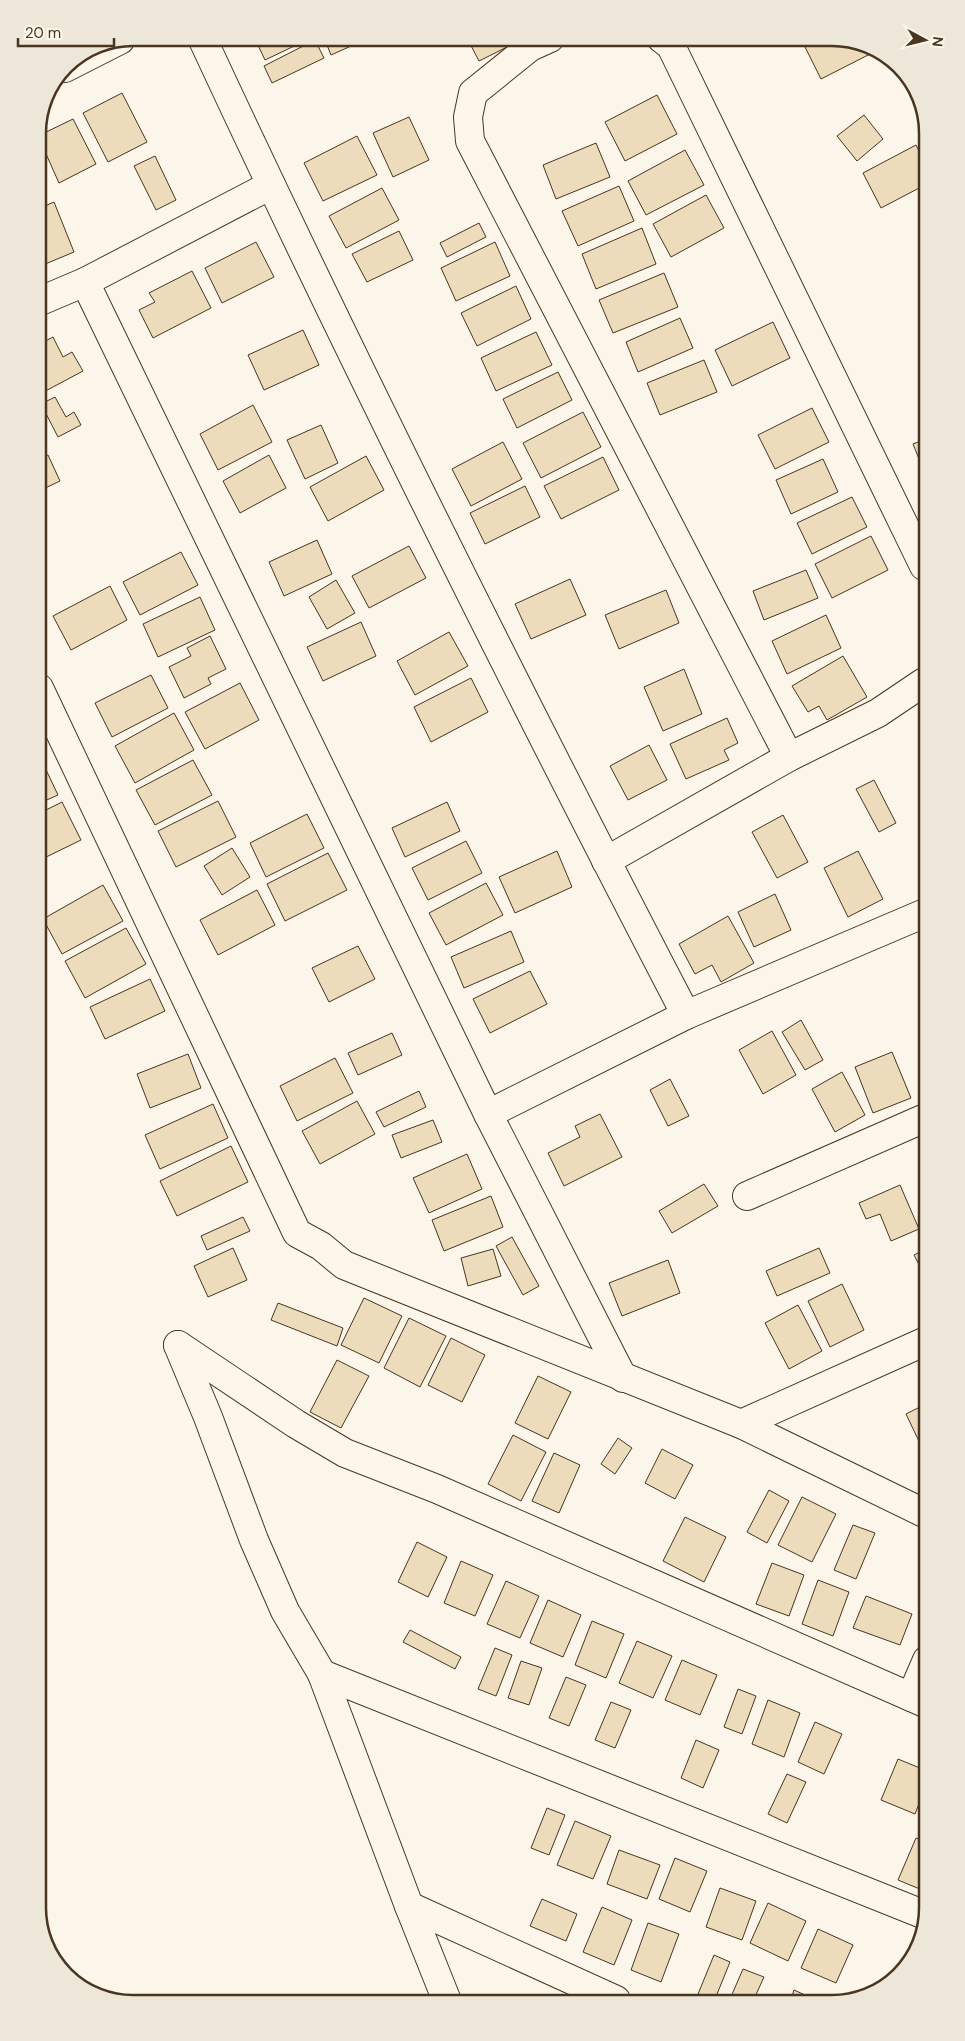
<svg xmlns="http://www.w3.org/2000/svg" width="965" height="2041" viewBox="0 0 965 2041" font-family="'DM Sans',sans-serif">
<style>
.building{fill:#ecdcbc;stroke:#4a3520}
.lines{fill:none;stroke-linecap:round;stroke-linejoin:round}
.minor-casing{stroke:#4a3520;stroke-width:30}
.minor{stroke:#fbf6e9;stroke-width:28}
.rim{fill:none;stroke:#4a3520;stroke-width:2.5}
</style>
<rect width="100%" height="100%" fill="#fbf6e9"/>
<g class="building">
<path d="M267,38H311L265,60L257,43Z"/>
<path d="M330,38H369L331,55L325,40Z"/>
<path d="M467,38H507L511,45L479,61Z"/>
<path d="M818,38H838L870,50L872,53L821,79L804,45Z"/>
<path d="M315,40L324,58L272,83L264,66Z"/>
<path d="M122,93L147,142L108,162L83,113Z"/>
<path d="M657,95L677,134L625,161L605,122Z"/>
<path d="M864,115L883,139L857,161L837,136Z"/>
<path d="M409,117L429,160L393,177L373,133Z"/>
<path d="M73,119L96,164L59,183L38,136Z"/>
<path d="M357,136L377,175L323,201L304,163Z"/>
<path d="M596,143L610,177L556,199L543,165Z"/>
<path d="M916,145L922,157L923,186L881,208L863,173Z"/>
<path d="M685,150L704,185L646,215L628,181Z"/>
<path d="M155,156L176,200L156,210L134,166Z"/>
<path d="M619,186L634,221L578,246L562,211Z"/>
<path d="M382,188L399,220L346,248L329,216Z"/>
<path d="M706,195L724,228L671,257L653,224Z"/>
<path d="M54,202L74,252L38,267V209Z"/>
<path d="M479,223L486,237L447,257L440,243Z"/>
<path d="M642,228L656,264L596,289L582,254Z"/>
<path d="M399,231L413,260L367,282L352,254Z"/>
<path d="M256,242L274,277L222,303L205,268Z"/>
<path d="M495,242L510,276L456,301L441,268Z"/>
<path d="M192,271L211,308L153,338L139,310L155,302L149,293Z"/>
<path d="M664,273L678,307L613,333L599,300Z"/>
<path d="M516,286L531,319L477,346L461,313Z"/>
<path d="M680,318L693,348L638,372L626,342Z"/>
<path d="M773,322L790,358L732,386L715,350Z"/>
<path d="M303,330L319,365L264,390L248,355Z"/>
<path d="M536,332L552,365L496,391L481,358Z"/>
<path d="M53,337L63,357L72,352L83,371L38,395V345Z"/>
<path d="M704,360L717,392L660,415L647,383Z"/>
<path d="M558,372L572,400L517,428L503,399Z"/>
<path d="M55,397L66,417L74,412L81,425L58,437L41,404Z"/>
<path d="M253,405L272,442L218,470L200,434Z"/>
<path d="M812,408L829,442L775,469L758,435Z"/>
<path d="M583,412L601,447L541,478L523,443Z"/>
<path d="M321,425L338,463L305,479L287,440Z"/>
<path d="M923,440V463L921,464L913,444Z"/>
<path d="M503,442L522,479L471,506L452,469Z"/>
<path d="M48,455L60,481L39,491V459Z"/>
<path d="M269,455L286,488L240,513L223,481Z"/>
<path d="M366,456L384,490L328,521L310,487Z"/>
<path d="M603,457L619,490L561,519L544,486Z"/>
<path d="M823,459L838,492L791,514L776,480Z"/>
<path d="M525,486L540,517L485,544L470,513Z"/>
<path d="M852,497L867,527L812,554L797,523Z"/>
<path d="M871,536L888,570L832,598L815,564Z"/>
<path d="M317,540L332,574L284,596L269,562Z"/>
<path d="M409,546L426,578L369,608L352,576Z"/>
<path d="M181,552L198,585L140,615L123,582Z"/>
<path d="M806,570L818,598L764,620L753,591Z"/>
<path d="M570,579L586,615L531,639L515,604Z"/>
<path d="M336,580L355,613L327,629L309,597Z"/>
<path d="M110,586L127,620L71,650L53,616Z"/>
<path d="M666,590L679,623L619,649L605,615Z"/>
<path d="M200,597L215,630L158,657L143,624Z"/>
<path d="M826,615L841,648L787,674L772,641Z"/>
<path d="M361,622L376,656L323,681L307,647Z"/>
<path d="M449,632L468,666L415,695L397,661Z"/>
<path d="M210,636L226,669L208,678L211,684L184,698L169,667L191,656L187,648Z"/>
<path d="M843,656L867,697L827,720L819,706L808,712L792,686Z"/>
<path d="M684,669L702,714L663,731L644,687Z"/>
<path d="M151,675L168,708L112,737L95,703Z"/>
<path d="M471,678L488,712L431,742L414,707Z"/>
<path d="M240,683L259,720L205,749L185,712Z"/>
<path d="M174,713L194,750L135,783L115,746Z"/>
<path d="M727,718L738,743L724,750L729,760L686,779L670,744Z"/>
<path d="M649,745L667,780L628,800L610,766Z"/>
<path d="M39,755L58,795L40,803Z"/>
<path d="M193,760L212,795L155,825L136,790Z"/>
<path d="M874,780L896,823L879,832L856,789Z"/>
<path d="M218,801L236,837L176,867L158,831Z"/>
<path d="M62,802L81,840L40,860V813Z"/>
<path d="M447,802L460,831L405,857L392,828Z"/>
<path d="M307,814L324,848L266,877L250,843Z"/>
<path d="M783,815L808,862L777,878L752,832Z"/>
<path d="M466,841L482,873L428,900L412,868Z"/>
<path d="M232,848L250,877L222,895L204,866Z"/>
<path d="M557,851L572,887L515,913L499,877Z"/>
<path d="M858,851L883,899L848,917L824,868Z"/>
<path d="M328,853L347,890L285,921L267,884Z"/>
<path d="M486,883L503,915L446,945L429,913Z"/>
<path d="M103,885L123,921L62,954L43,919Z"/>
<path d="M257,890L275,925L218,955L200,920Z"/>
<path d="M775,894L791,930L754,947L738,912Z"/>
<path d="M728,916L754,963L721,982L712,965L695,974L679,944Z"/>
<path d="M126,928L146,964L85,998L65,961Z"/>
<path d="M511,931L524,962L464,988L451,957Z"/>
<path d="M358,946L375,979L329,1002L312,968Z"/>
<path d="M530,971L547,1004L490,1033L473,999Z"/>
<path d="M150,979L165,1011L105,1039L90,1007Z"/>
<path d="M801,1020L823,1060L805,1070L782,1032Z"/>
<path d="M772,1031L796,1075L763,1094L739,1050Z"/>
<path d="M392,1033L402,1055L358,1075L348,1053Z"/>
<path d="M892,1052L911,1098L873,1113L855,1067Z"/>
<path d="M188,1054L201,1088L150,1108L137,1074Z"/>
<path d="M335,1058L353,1093L297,1121L280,1086Z"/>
<path d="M842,1072L865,1115L835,1132L812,1089Z"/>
<path d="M670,1079L689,1116L668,1126L650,1090Z"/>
<path d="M419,1091L426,1107L384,1127L376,1112Z"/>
<path d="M357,1101L375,1134L320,1164L302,1131Z"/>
<path d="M213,1104L228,1138L160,1169L145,1135Z"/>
<path d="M600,1114L622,1157L564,1186L548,1153L580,1137L575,1126Z"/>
<path d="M433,1120L442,1142L401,1158L392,1135Z"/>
<path d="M231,1146L248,1182L177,1216L160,1181Z"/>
<path d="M467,1154L482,1189L429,1213L413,1178Z"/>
<path d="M704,1184L718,1206L672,1233L659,1211Z"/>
<path d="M900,1185L919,1229L891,1241L880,1214L866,1219L859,1203Z"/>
<path d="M491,1196L503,1227L444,1251L432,1220Z"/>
<path d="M243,1217L250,1231L207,1250L201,1236Z"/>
<path d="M512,1237L539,1286L523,1295L496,1246Z"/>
<path d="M233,1248L247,1280L208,1297L194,1266Z"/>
<path d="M819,1248L830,1273L777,1296L766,1271Z"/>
<path d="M493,1249L501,1276L468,1286L461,1258Z"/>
<path d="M926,1249V1278L914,1255Z"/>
<path d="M668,1260L680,1293L622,1316L609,1283Z"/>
<path d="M842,1284L864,1330L830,1347L808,1301Z"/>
<path d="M364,1298L402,1316L379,1363L341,1345Z"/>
<path d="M278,1303L343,1328L337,1346L271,1320Z"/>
<path d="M798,1305L822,1351L789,1369L765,1323Z"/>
<path d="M409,1318L446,1336L420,1387L384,1368Z"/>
<path d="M451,1338L485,1355L462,1402L428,1385Z"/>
<path d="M337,1360L369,1376L341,1428L310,1412Z"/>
<path d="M538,1376L571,1392L548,1439L515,1423Z"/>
<path d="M926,1404V1456L906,1414Z"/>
<path d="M513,1435L546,1452L521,1501L488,1484Z"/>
<path d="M618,1438L632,1448L615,1474L601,1464Z"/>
<path d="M662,1449L693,1465L675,1499L645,1483Z"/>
<path d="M554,1453L580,1465L559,1513L532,1501Z"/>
<path d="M769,1490L789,1501L767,1543L747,1532Z"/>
<path d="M802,1497L836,1514L812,1562L778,1545Z"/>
<path d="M685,1517L726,1537L704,1582L663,1561Z"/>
<path d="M853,1525L875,1533L856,1579L834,1570Z"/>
<path d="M417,1542L447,1557L428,1597L398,1582Z"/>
<path d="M461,1561L493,1575L475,1616L444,1603Z"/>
<path d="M772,1563L804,1575L789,1616L756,1604Z"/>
<path d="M818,1580L849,1592L833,1636L802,1624Z"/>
<path d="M506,1581L539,1596L520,1638L487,1624Z"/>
<path d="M866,1596L912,1614L900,1645L853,1628Z"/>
<path d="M548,1600L581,1615L563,1657L530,1643Z"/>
<path d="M592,1621L624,1634L606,1678L575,1665Z"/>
<path d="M410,1630L461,1657L455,1669L403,1642Z"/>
<path d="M637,1641L672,1656L653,1698L619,1683Z"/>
<path d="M495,1648L512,1655L496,1696L478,1689Z"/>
<path d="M682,1660L717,1675L700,1715L665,1700Z"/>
<path d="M521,1661L542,1668L529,1705L508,1698Z"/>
<path d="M566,1677L586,1685L569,1726L549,1718Z"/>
<path d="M738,1689L756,1696L742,1734L724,1727Z"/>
<path d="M768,1700L800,1713L784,1757L752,1744Z"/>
<path d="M611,1702L631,1710L615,1748L595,1740Z"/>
<path d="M815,1722L842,1734L824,1774L798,1762Z"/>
<path d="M696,1740L719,1750L703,1788L681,1778Z"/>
<path d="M898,1759L927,1771V1783L915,1814L881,1800Z"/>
<path d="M787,1774L806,1782L787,1823L768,1814Z"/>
<path d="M547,1808L565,1815L549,1855L531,1848Z"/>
<path d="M575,1821L611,1836L593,1879L557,1865Z"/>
<path d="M916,1838L927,1842V1892L898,1880Z"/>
<path d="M619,1850L660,1865L647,1899L607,1884Z"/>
<path d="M675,1858L707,1871L690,1912L659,1899Z"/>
<path d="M720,1888L756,1901L742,1940L706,1927Z"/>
<path d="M542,1899L577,1914L566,1941L530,1926Z"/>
<path d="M768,1903L806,1921L788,1961L750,1943Z"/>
<path d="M602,1907L632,1920L614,1965L583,1952Z"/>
<path d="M648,1923L679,1934L661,1982L631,1970Z"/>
<path d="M818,1929L853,1945L836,1983L801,1968Z"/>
<path d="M714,1955L730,1962L715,1999H696Z"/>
<path d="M743,1969L764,1977L754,1999H730Z"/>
<path d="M794,1990L814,1999H791Z"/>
</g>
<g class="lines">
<defs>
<g id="minor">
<path d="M202,38C355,367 518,692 686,1015"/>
<path d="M550,38L530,47L473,93L468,117L470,141L789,757"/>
<path d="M661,38L671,46L924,566"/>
<path d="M65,68L120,40"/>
<path d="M85,282L488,1114L623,1378"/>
<path d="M38,302L85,282L271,185"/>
<path d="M39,688L297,1233L321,1246L344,1265L741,1424L926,1514"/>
<path d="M606,861L789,757L878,713L924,682"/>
<path d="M488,1114L686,1015L925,913"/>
<path d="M747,1196L925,1118"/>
<path d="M178,1345L296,1424L345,1453L437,1489L927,1704"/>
<path d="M178,1345L208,1417L254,1540L285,1611L322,1674L409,1906L447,2001"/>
<path d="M741,1424L926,1341"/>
<path d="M322,1674L925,1915"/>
<path d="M911,1697L927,1660"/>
<path d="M409,1906L616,2000"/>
</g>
</defs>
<use href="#minor" class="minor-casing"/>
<use href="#minor" class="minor"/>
</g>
<path d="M0 0H965V2041H0ZM133 46H832A87 87 0 0 1 919 133V1908A87 87 0 0 1 832 1995H133A87 87 0 0 1 46 1908V133A87 87 0 0 1 133 46Z" fill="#ede7d9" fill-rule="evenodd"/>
<path class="rim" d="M133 46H832A87 87 0 0 1 919 133V1908A87 87 0 0 1 832 1995H133A87 87 0 0 1 46 1908V133A87 87 0 0 1 133 46Z"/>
<g transform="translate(925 40) rotate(97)" stroke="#fbf6e9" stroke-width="4" paint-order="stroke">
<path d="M0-4L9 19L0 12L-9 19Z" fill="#4a3520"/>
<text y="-8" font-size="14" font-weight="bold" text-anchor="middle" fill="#4a3520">N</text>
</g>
<path d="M18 38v8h96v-8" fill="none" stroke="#4a3520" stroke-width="2.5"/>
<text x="25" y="38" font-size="15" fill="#4a3520" stroke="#fbf6e9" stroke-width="4" paint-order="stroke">20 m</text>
</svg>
